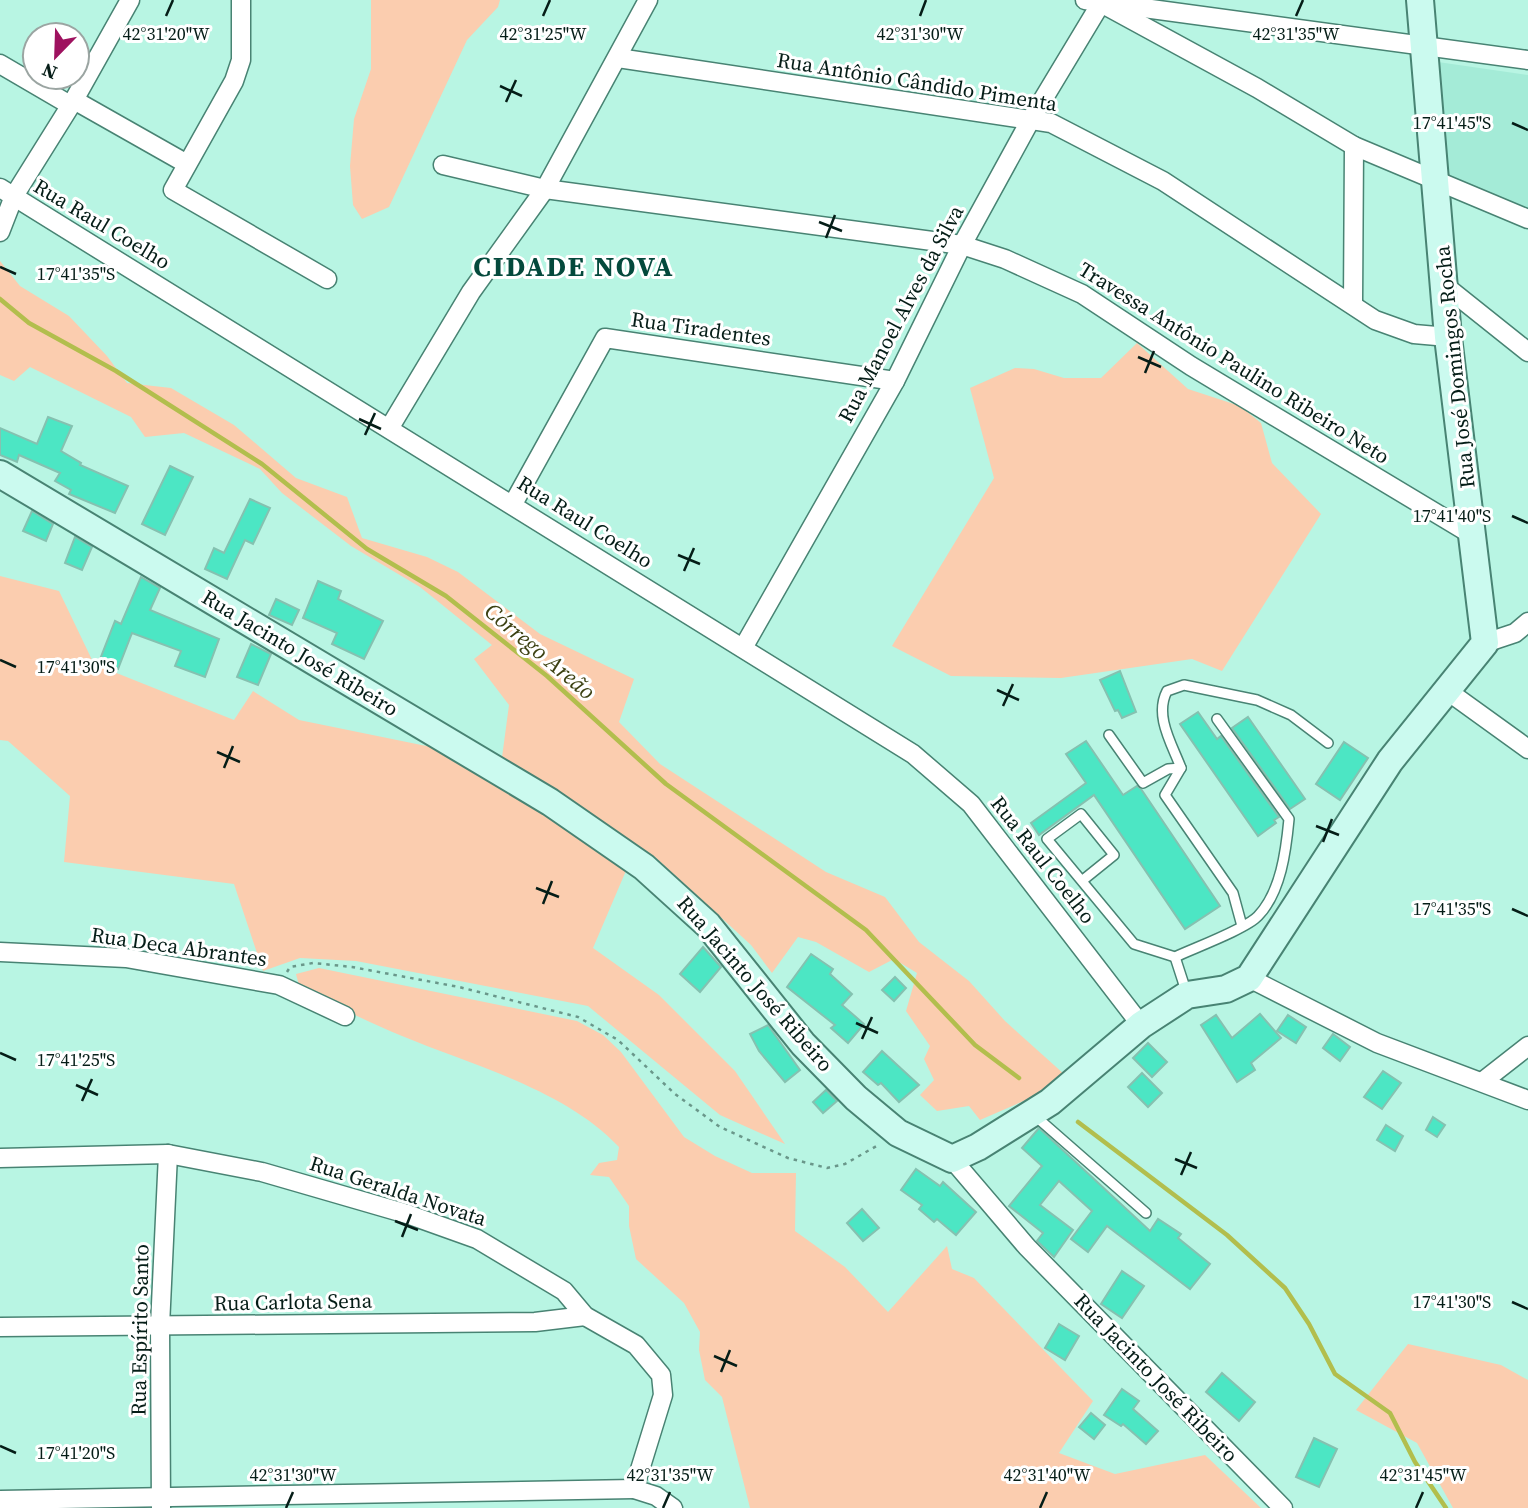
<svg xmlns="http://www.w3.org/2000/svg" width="1528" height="1508" viewBox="0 0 1528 1508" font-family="'Source Serif 4',serif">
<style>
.built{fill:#a4ebd7}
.green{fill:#fbcdaf}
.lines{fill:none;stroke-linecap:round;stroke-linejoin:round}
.stream{stroke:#b2be4d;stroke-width:4.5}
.building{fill:#4ce6c4;stroke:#85c1b0;stroke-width:2}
.lane-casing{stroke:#488373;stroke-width:12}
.street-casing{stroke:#488373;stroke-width:21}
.secondary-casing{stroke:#488373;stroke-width:30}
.path{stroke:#6a978a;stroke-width:2.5;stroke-dasharray:3.5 5;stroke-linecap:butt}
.lane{stroke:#fff;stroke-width:9}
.street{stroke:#fff;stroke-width:18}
.secondary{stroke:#cbfaef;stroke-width:26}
.ticks{fill:none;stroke:#051d17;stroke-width:2.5}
.labels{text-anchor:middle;stroke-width:6;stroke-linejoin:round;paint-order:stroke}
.street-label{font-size:21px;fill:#051d17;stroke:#fff}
.water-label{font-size:23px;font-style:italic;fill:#3c4112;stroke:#fff}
.district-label{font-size:28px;font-weight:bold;letter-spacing:2px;fill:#04493c;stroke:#fff}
.ticks-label{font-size:18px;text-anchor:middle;fill:#051d17;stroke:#fff;stroke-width:6;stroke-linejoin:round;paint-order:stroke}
</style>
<rect width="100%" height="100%" fill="#b8f5e3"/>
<path class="built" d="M1438,62L1528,75V210L1447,176Z"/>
<g class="green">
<path d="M371,0H500L498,7L467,40L389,207L362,219L353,205L350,166L354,119L371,69Z"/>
<path d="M0,261L20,286L69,316L107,356L127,383L171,388L234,425L296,478L347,497L362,538L427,557L458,572L540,634L634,679L619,722L660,764L826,872L885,897L919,942L969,981L1005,1021L1064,1074L1035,1096L980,1120L969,1106L937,1111L920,1095L934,1080L924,1059L930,1046L906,1011L917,973L894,959L869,972L816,942L798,937L772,973L751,945L655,857L501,765L509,705L474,659L492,645L420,587L351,546L282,493L260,469L184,433L145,437L131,417L30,367L14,381L0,375Z"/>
<path d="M1137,343L1188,389L1240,406L1261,423L1272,463L1321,514L1222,671L1192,659L1061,678L951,676L892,646L994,478L970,388L1015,368L1034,369L1064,378H1101Z"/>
<path d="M0,576L59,591L94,664L234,720L253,691L299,720L441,749L628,866L593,948L659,995L735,1071L785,1144L720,1115L588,1006L356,961L300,958L263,971L234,884L64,862L70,796L8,741L0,740Z"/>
<path d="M319,968L577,1021L603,1035L621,1052L684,1137L715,1156L752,1173H796L795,1231L845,1267L888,1312L947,1246L952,1269L974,1278L1093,1401L1059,1453L1115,1474L1205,1455L1261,1508H750L722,1397L705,1380L699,1350L700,1332L684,1303L636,1259L629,1226V1206L609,1177L590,1175L599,1163L617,1160L619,1147C566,1090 472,1065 402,1036C367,1022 334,1004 300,989L296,974Z"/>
<path d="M1408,1344L1501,1365L1528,1380V1508H1453L1417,1443L1356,1410Z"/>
</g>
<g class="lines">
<g class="stream">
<path d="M0,299L29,323L116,371L262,464L367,549L446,596L547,676L666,784L866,930L975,1045L1019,1078"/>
<path d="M1078,1122L1227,1235L1285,1288L1309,1324L1335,1374L1390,1413L1415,1462L1446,1508"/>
</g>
</g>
<g class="building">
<path d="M48,417L72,426L61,451L81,463L80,465L128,486L115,513L69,494L71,490L55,481L60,473L19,455L17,462L0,455V428L37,444Z"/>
<path d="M170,466L193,477L165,535L142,524Z"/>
<path d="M250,499L270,508L253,544L245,540L227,579L205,569L214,548L224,553Z"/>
<path d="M32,511L53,524L46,541L23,531Z"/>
<path d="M75,537L92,547L82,570L65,563Z"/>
<path d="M141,577L160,588L150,610L219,639L205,677L175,666L181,651L132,633L118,669L99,662L115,621L121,624Z"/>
<path d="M318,581L341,591L338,599L383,621L364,659L332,644L337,633L303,618Z"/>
<path d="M276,599L299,610L292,625L269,615Z"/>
<path d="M251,644L271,654L258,685L237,677Z"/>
<path d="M1120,671L1136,712L1122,718L1118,710L1115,711L1100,680Z"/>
<path d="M1198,712L1217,739L1221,736L1279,817L1274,820L1276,823L1258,836L1180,724Z"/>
<path d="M1248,717L1305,799L1290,809L1232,728Z"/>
<path d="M1086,741L1123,795L1137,786L1141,789L1220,906L1185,929L1094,795L1039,835L1031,823L1086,783L1066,754Z"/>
<path d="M1344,742L1368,758L1340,800L1316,784Z"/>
<path d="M703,947L721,967L700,992L680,974Z"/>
<path d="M811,954L833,969L830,974L852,994L842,1005L864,1024L848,1043L831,1028L835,1025L787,987Z"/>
<path d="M895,977L906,988L894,1001L882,990Z"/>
<path d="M1260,1014L1281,1038L1251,1063L1255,1070L1237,1082L1201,1025L1216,1015L1232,1038Z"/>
<path d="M1288,1015L1306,1027L1296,1043L1277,1031Z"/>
<path d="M768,1025L800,1070L785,1082L759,1051L750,1034Z"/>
<path d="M1333,1034L1350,1047L1340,1061L1323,1048Z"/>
<path d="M1148,1043L1167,1062L1152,1077L1133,1058Z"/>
<path d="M882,1051L919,1085L899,1102L881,1083L878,1085L863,1072Z"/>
<path d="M1383,1071L1401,1083L1382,1109L1364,1097Z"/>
<path d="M1142,1073L1162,1093L1148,1107L1128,1087Z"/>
<path d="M826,1090L837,1101L823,1113L813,1102Z"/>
<path d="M1433,1117L1445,1125L1437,1137L1426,1130Z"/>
<path d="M1386,1125L1403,1136L1395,1151L1377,1140Z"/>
<path d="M1039,1128L1150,1231L1158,1219L1181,1234L1178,1238L1210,1264L1190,1289L1107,1226L1088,1252L1071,1239L1092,1211L1059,1181L1040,1205L1073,1230L1054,1257L1037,1241L1043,1233L1009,1206L1042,1166L1022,1148Z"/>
<path d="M916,1169L940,1186L943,1182L976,1212L956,1235L937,1219L934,1222L919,1209L922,1205L901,1190Z"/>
<path d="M862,1209L879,1228L863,1241L847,1223Z"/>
<path d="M1122,1271L1144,1286L1122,1318L1101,1304Z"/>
<path d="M1059,1324L1079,1336L1065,1360L1045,1348Z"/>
<path d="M1222,1373L1255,1402L1239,1421L1206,1392Z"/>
<path d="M1122,1389L1139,1401L1133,1409L1158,1431L1146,1444L1123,1424L1121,1426L1104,1415Z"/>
<path d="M1091,1413L1105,1425L1094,1439L1079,1427Z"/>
<path d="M1314,1438L1337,1449L1319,1487L1296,1477Z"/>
</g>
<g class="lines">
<defs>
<g id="lane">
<path d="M1109,735L1143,783L1168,769L1181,768"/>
<path d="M1083,880L1114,855L1081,814L1047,839L1134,944L1175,957C1194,948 1246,929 1258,916C1281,892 1286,851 1289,819L1217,719"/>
<path d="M1242,926L1233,893L1165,795L1181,768C1172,744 1154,716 1167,691L1184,685L1257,700L1291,715L1328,743"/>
<path d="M1175,957L1187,994"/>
<path d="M1034,1115L1146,1213"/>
</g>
<g id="street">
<path d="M241,0V60L234,81L173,190L327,279"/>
<path d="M1085,0L1528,60"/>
<path d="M618,58L1051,123L1163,181L1375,320L1414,334L1448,337"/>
<path d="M0,64L70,105"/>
<path d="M74,100L187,164"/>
<path d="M443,165L545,189L962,245L1005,259L1082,294L1191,366L1474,536"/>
<path d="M0,188L913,754L971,804L1141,1025"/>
<path d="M0,232L14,196L74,100L130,0"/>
<path d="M1444,285L1528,352"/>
<path d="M1353,304L1354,146"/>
<path d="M390,427L471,292L545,189L648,0"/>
<path d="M513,504L605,338L895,381"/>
<path d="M1485,643L1515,633L1528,622"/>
<path d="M743,648L895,381L962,245L1030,121L1101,3L1257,88L1354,146L1528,219"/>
<path d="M1449,692L1528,749"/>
<path d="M0,952L126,958L279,985L345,1016"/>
<path d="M1249,978L1377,1043L1528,1100"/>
<path d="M1482,1082L1528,1046"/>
<path d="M0,1158L168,1154L262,1172L407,1214L477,1239L564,1291L585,1316L636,1345L661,1375L663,1395L634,1489L656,1496L673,1508"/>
<path d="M952,1159L1027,1247L1283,1508"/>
<path d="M0,1327L535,1322L585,1316"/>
<path d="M0,1500L634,1489"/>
<path d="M161,1508L160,1326L168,1154"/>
</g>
<path id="secondary" d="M0,474L550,802L644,867L708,925L803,1044L856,1098L898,1133L952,1159L978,1147L1050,1102L1141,1025L1187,995L1226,989L1249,978L1390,761L1485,643L1448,337L1420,0"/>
</defs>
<use href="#lane" class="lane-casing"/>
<use href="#street" class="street-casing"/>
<use href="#secondary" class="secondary-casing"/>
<path class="path" d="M287,972L290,967L313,963L352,967L459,987L578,1017L618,1040L675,1094L720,1127L788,1158L827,1168L845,1164L880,1144"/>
<use href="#lane" class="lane"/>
<use href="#street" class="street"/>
<use href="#secondary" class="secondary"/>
</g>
<path class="ticks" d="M166,16L173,0M543,16L550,0M920,16L926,0M1296,16L1303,0M500,86L522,96M506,102L516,80M1512,123L1528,130M819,222L842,231M826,238L835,215M0,267L16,274M1138,357L1161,367M1145,373L1154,351M359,419L381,429M365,435L375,413M1512,516L1528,523M678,555L700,564M684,571L694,548M0,660L16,667M997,690L1019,700M1003,706L1013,684M217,752L240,762M224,768L233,746M1316,826L1339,835M1323,842L1332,819M536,888L559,897M543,904L552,881M1512,909L1528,916M856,1023L878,1033M862,1039L872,1017M0,1053L16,1060M76,1085L98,1095M82,1101L92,1079M1175,1159L1197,1168M1181,1175L1191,1152M395,1221L418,1230M402,1237L411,1214M1512,1302L1528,1309M714,1356L737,1366M721,1372L730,1350M0,1446L16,1453M286,1508L293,1492M663,1508L670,1492M1040,1508L1047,1492M1416,1508L1423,1492"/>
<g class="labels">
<g class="street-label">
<text transform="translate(917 82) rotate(9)" y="7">Rua Antônio Cândido Pimenta</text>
<text transform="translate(102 224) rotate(31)" y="7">Rua Raul Coelho</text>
<text transform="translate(901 314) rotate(-62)" y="7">Rua Manoel Alves da Silva</text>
<text transform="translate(701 329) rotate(8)" y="7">Rua Tiradentes</text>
<text transform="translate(1234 363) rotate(32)" y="7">Travessa Antônio Paulino Ribeiro Neto</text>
<text transform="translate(1455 367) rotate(-96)" y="7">Rua José Domingos Rocha</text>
<text transform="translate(585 522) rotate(32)" y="7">Rua Raul Coelho</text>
<text transform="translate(300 653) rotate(31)" y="7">Rua Jacinto José Ribeiro</text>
<text transform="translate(1043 860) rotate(52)" y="7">Rua Raul Coelho</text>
<text transform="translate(179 947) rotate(8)" y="7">Rua Deca Abrantes</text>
<text transform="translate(755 984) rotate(49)" y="7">Rua Jacinto José Ribeiro</text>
<text transform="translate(398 1191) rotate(18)" y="7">Rua Geralda Novata</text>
<text transform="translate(293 1302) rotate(-1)" y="7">Rua Carlota Sena</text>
<text transform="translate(140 1330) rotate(-89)" y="7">Rua Espírito Santo</text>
<text transform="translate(1156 1378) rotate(46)" y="7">Rua Jacinto José Ribeiro</text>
</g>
<g class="water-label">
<text transform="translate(540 651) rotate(40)" y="8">Córrego Areão</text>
</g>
<g class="district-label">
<text x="574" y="276">CIDADE NOVA</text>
</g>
</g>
<g class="ticks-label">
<text x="166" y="40">42°31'20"W</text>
<text x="543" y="40">42°31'25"W</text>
<text x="1296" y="40">42°31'35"W</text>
<text x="920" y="40">42°31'30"W</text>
<text x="1452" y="129">17°41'45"S</text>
<text x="76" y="280">17°41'35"S</text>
<text x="1452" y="522">17°41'40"S</text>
<text x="76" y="673">17°41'30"S</text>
<text x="1452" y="915">17°41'35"S</text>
<text x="76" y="1066">17°41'25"S</text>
<text x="1452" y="1308">17°41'30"S</text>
<text x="76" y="1459">17°41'20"S</text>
<text x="293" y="1481">42°31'30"W</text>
<text x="670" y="1481">42°31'35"W</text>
<text x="1047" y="1481">42°31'40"W</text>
<text x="1423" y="1481">42°31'45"W</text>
</g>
<g transform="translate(56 56) rotate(203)"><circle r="33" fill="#ffffff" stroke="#9ba5a2" stroke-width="2"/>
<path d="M0-5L12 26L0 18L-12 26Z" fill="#9e125f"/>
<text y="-10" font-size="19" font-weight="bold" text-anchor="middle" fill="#051d17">N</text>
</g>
</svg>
